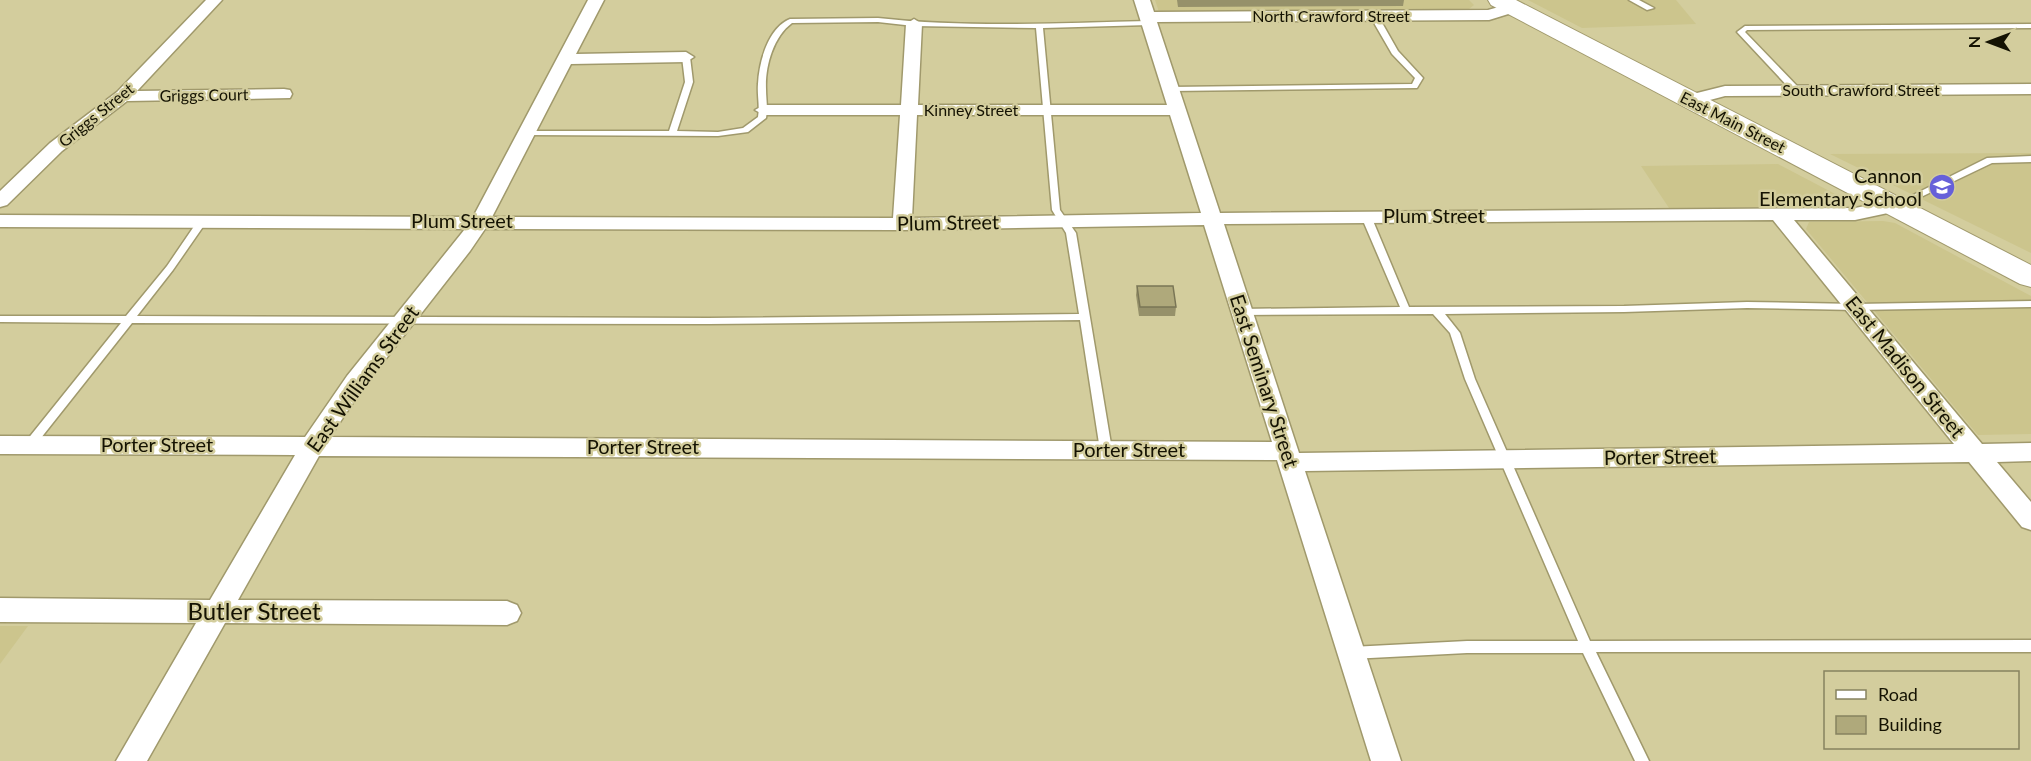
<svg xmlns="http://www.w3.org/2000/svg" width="2031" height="761" viewBox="0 0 2031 761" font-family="Lato,sans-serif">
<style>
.built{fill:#ccc58d}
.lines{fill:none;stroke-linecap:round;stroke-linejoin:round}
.lane-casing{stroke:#a0996c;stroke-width:3}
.street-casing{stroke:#a0996c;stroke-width:3}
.primary-casing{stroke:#a0996c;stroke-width:2}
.lane{fill:#fff;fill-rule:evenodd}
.street{fill:#fff;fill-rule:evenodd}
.primary{fill:#fff;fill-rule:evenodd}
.wall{fill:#96916a}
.building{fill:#afa97b;stroke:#7a7656;stroke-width:1.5}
.labels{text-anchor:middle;stroke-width:5;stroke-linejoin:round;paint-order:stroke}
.far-street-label{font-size:16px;fill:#141202;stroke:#d3cd9d}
.poi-label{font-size:20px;fill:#141202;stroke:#d3cd9d;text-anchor:end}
.street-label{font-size:20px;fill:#141202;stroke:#d3cd9d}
.near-street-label{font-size:24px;fill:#141202;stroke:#d3cd9d}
</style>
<rect width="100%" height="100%" fill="#d3cd9d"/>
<g class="built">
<path d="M1155,0H1469L1474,5L1469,9L1159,12Z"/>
<path d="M1528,0H1676L1696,24L1582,28Z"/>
<path d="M2031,153V253L1830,154Z"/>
<path d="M1778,164L1837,195L1843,202V206L1669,208L1641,166Z"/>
<path d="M1883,221L1895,223L2031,296V434L1978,435L1806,229L1809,222Z"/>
<path d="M0,626H28L0,664Z"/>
</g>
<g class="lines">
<defs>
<g id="lane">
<path d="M1629,0H1639L1654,8L1647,10Z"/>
<path d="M1371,14H1377L1398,51L1423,78L1417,88L1171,91L1167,89L1171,87L1412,84L1415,78L1392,54L1370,16Z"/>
<path d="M878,18C968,28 1059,23 1149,21L1153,23L1149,25L1043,28L1060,210L1076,233L1112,450L1110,453H1102L1100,450L1080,320L708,324L132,323L33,448H25L23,445L121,323L0,322V316H126L167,266L199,219L202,218L207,221L173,270L137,316L708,318L1079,314L1066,233L1052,210L1036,28L914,26L878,22L792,23C773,37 765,67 766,89C766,99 768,108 766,118L748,132L718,136L528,135L524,133L528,131H669L685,82L682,57L686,55L690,57L693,82L677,131L718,132L743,128L758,117C760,106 757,95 758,84C759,62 768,28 790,19Z"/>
<path d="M2031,24V28L1747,30L1745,32L1799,88L1800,90L1796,92H1793L1737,32L1745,26Z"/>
<path d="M2031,156V162L1992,163L1898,208H1892L1891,206L1987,158Z"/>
<path d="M1366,213L1371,216L1409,307L1624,306L1747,302L1856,304L2031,301V307L1856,310L1747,308L1624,312L1445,314L1460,333L1475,379L1590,641L2031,640V652H1596L1649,761H1635L1583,653H1467L1351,659L1346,657L1345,653L1346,649L1351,647L1467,641H1578L1465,379L1450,333L1433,314L1241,315L1236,312L1241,309L1400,307L1361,216Z"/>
</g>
<g id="street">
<path d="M206,0H222L137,91L284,89L290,90L292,94L290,98L127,101L62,151L7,205L0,207V191L50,143L117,92Z"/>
<path d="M588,0H604L576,54L686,52L694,57L686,62L571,64L492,217L893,218L900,115H764L755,110L764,105H901L906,24L914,19L922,24L918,105H1167L1134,0H1150L1154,12L1488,10L1513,3L1518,5L1521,8L1518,11L1489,20L1157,22L1220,213L1855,208L1895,200L1902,202L1905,206L1902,210L1855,220H1794L1982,444L2031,443V461L1997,462L2031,502V530L2022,527L1969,462L1305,471L1401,761H1371L1277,460L319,456L238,600L507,601L517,605L521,613L517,621L507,625L225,623L147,761H116L196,623L0,622V598L210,600L295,455L0,454V436L305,437L347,376L465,229L0,227V215L473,217ZM917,115H1170L1201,213L912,218ZM1773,220L1954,444L1299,453L1224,224ZM1204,225L1272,442L330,437L363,388L470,251L485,229L902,230Z"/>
<path d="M2031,84V94L1725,96L1691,105L1682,100L1685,96L1725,86Z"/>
</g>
<path id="primary" d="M1488,0H1516L2031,265V287L2020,284L1491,5Z"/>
</defs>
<use href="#lane" class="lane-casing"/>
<use href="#street" class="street-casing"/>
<use href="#primary" class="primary-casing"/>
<use href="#lane" class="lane"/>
<use href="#street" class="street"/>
<use href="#primary" class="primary"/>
</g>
<g class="wall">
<path d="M1177,0H1404L1403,6L1178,7Z"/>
<path d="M1137,286L1176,307L1175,316H1139L1136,295Z"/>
</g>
<path class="building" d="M1137,286H1173L1176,307H1140Z"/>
<defs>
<symbol id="school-disc" viewBox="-11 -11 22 22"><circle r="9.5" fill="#6660d9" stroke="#d3cd9d"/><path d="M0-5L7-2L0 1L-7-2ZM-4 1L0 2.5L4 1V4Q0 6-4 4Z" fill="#fff"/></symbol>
</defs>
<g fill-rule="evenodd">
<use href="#school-disc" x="1927" y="172" width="30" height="30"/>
</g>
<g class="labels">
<g class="far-street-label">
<text x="1331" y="22">North Crawford Street</text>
<text x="1861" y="96">South Crawford Street</text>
<text transform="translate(204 95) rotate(-1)" y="6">Griggs Court</text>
<text x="971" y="116">Kinney Street</text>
<text transform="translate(96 115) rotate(-39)" y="6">Griggs Street</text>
<text transform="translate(1733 122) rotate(27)" y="6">East Main Street</text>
</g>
<g class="poi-label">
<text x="1922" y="183">Cannon<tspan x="1922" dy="23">Elementary School</tspan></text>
</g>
<g class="street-label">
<text x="1434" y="223">Plum Street</text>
<text x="462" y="228">Plum Street</text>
<text transform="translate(948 223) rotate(-1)" y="7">Plum Street</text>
<text transform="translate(1905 367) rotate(51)" y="7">East Madison Street</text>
<text transform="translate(363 379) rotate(-54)" y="7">East Williams Street</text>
<text transform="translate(1264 381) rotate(72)" y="7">East Seminary Street</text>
<text x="157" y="452">Porter Street</text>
<text x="643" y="454">Porter Street</text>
<text x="1129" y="457">Porter Street</text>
<text transform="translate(1660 457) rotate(-1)" y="7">Porter Street</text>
</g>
<g class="near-street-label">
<text x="254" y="620">Butler Street</text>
</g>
</g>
<rect x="1824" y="671" width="195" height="78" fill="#d3cd9d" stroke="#87825f" stroke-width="1.5"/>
<rect x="1836" y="690" width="30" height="9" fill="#ffffff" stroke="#87825f" stroke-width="1.5"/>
<text x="1878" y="701" font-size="18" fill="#141202">Road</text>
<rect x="1836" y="716" width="30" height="18" fill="#afa97b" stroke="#87825f" stroke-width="1.5"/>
<text x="1878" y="731" font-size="18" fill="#141202">Building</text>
<g transform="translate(1989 42) rotate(270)" stroke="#d3cd9d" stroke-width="4.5" paint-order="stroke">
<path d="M0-4.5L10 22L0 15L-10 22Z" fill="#141202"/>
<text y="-9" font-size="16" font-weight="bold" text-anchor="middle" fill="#141202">N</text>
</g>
</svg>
